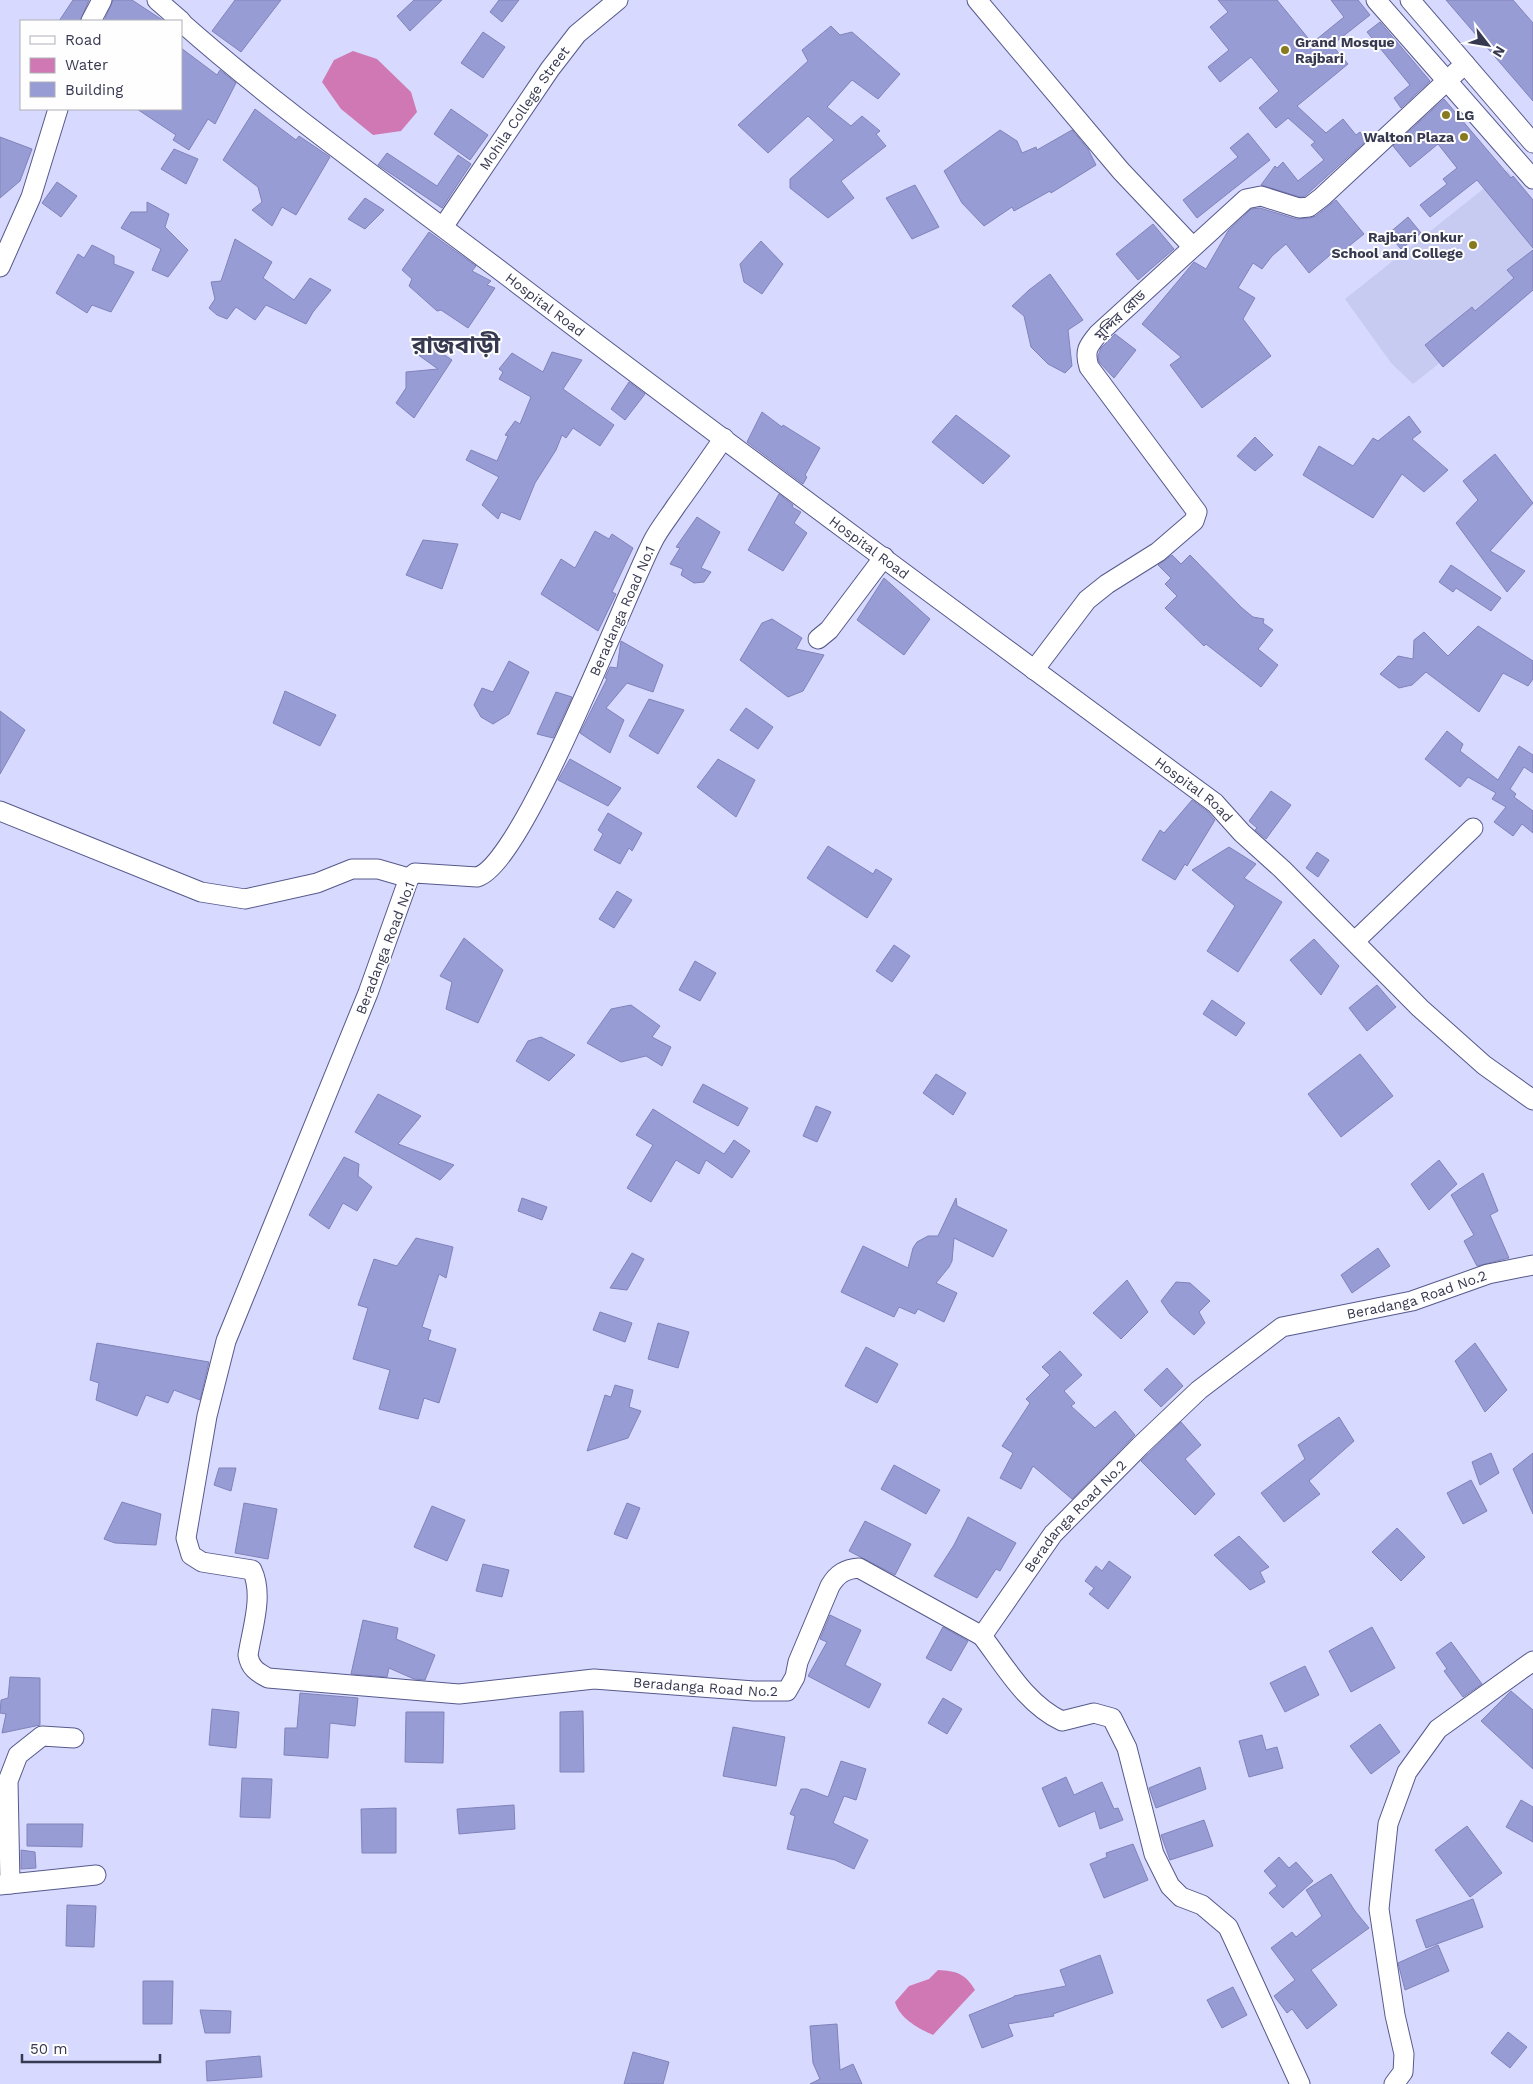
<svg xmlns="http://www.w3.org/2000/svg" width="1533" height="2084" viewBox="0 0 1533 2084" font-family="'Work Sans','Noto Sans Bengali',sans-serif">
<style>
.built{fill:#c7cbf2}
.water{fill:#d078b3}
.building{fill:#989cd4;stroke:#8083ba}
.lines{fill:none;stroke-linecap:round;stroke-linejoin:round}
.minor-casing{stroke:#56598c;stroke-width:21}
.minor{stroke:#fff;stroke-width:19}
.poi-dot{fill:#877a1f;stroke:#fefefe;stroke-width:2}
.labels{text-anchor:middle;stroke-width:4;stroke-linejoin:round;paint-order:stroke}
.poi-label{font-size:14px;font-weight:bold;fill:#373950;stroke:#fefefe;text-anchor:start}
.street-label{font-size:14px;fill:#373950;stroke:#fefefe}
.town-label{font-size:24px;font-weight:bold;fill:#373950;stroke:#fefefe}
</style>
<rect width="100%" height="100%" fill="#d7dafe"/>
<path class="built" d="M1507,170L1533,201V290L1413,384L1391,363L1345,299Z"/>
<g class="water">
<path d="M353,51L377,59L411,92L417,112L401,131L373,135L341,109L322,82L334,60Z"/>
<path d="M938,1970C956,1971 965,1973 975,1990L933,2035C918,2028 900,2019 895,2002L909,1986L929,1979Z"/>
</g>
<g class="building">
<path d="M73,0H89L80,21H59Z"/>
<path d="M113,0H132L164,21H104Z"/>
<path d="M235,0H281L241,52L212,31Z"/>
<path d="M414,0H442L410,31L397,16Z"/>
<path d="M499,0H519L502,22L490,12Z"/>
<path d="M1218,0H1277L1312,43L1344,17L1331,0H1358L1370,15L1332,45L1348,64L1297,106L1326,133L1343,119L1356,135L1360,132L1366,141L1305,196L1300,197L1261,185L1275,166L1277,168L1283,162L1298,181L1324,160L1311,145L1315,142L1288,118L1276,128L1259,108L1279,91L1251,57L1220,82L1208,67L1229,50L1210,27L1228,12Z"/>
<path d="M1446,0H1513L1533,23V101Z"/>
<path d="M1380,22L1430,81L1401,108L1394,98L1410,85L1367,32Z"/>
<path d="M831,26L840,35L852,32L900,74L878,99L852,80L827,107L851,126L862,116L880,131L876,134L886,146L841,181L854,198L828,218L790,188V179L834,140L808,116L768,153L738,125L808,61L802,50Z"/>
<path d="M483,32L505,47L483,78L461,63Z"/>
<path d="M181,48L217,75L220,70L236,83L215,124L208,119L189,150L173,140L176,135L137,109H181Z"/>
<path d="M1444,99L1511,178L1513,176L1533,200V248L1477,180L1430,217L1420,205L1447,184L1443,179L1457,168L1438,144L1410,167L1393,146Z"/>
<path d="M255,109L296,140L299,136L330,157L296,215L282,207L272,226L252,210L262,202L258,187L223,160Z"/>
<path d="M451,109L488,135L470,160L434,134Z"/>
<path d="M1000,130L1017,141L1022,153L1036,147L1037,150L1072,130L1088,149L1096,165L1051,193L1050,191L1014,211L1012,207L984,226L962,203L944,171Z"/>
<path d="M1248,133L1270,160L1197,218L1183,200L1238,157L1230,148Z"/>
<path d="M0,137L32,149L20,181L0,198Z"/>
<path d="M174,149L198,159L186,184L161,169Z"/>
<path d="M387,153L437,186L458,155L471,164L442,208L378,165Z"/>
<path d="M57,182L77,196L61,217L42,203Z"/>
<path d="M915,185L939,227L912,239L886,198Z"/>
<path d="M365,198L384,210L365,229L348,219Z"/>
<path d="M1336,200L1364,234L1339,254L1336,250L1309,273L1286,244L1272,256L1262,269L1253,263L1238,288L1255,298L1243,319L1271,356L1202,408L1170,365L1181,357L1142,324L1194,262L1206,269L1228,231L1251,209L1260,208L1296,219L1310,218L1316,216Z"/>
<path d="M147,202L169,214L165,227L188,250L168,277L152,270L161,249L121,228L131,212H147Z"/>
<path d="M1408,217L1421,233L1401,249L1388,234Z"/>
<path d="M1153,224L1174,249L1138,280L1116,254Z"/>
<path d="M429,232L476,266L472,271L491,281L487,285L495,288L468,328L441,310L437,311L409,286L412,279L402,270Z"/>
<path d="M235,239L272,262L263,278L294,300L310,278L331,290L313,312L306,324L266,305L255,320L236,307L227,319L217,315L209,308L215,299L211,282L221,281Z"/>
<path d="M761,241L783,264L762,294L744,282L740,264Z"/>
<path d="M92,245L114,256V264L134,272L111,312L92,305L87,313L56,293L78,254L84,258Z"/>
<path d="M1533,250V290L1443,367L1425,345L1472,307L1475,311L1514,278L1507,270Z"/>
<path d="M1050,274L1083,320L1068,330L1072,366L1065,373L1048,364L1031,347L1024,316L1012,306L1029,290Z"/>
<path d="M1115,334L1136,350L1114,378L1099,362L1098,356L1101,348Z"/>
<path d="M428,344L452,360L414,418L396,403L406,388V372L438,369L417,354Z"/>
<path d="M552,352L582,360L563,389L614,425L600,446L573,428L566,438L562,435L556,450L535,483L520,520L501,512L498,519L482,505L499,477L466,460L471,450L497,461L508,436L505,435L515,421L520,424L531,397L499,379L503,372L499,369L512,353L543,372Z"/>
<path d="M629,382L645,394L625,420L611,409Z"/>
<path d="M762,412L782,427L783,425L820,448L805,475L807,477L803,484L747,442Z"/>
<path d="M956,415L1010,456L983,484L932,442Z"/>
<path d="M1409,416L1421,432L1412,439L1448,470L1424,492L1402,474L1373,518L1303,475L1319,446L1353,466L1373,438L1378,441Z"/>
<path d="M1255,437L1273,455L1255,471L1237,456Z"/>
<path d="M1495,454L1533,503L1490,551L1525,571L1507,592L1456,523L1478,500L1463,481Z"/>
<path d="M779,494L793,505L792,507L801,512L794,523L807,533L783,571L748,550Z"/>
<path d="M697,517L720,532L701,568L711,572L704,582L694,583L681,575L683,569L670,564L680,548L676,547Z"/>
<path d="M595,531L609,539L612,534L633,548L612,592L616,594L598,631L541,594L561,559L575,568Z"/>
<path d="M423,540L458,544L442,589L406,575Z"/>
<path d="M1172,555L1181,564L1190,555L1242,608L1253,617L1264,619L1263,623L1273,630L1258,649L1278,665L1261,687L1206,644L1204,646L1165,608L1177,596L1165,584L1171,578L1158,565Z"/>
<path d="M1451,565L1501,598L1491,611L1456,588L1453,592L1439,582Z"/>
<path d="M884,578L930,619L904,655L857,620Z"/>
<path d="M772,619L802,638L796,649L824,655L803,691L788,697L740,660L762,623Z"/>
<path d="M1478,626L1533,661V679L1528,686L1503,673L1479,712L1426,672L1412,685L1399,688L1380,674L1398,656L1413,659L1414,640L1424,632L1448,656Z"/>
<path d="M621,641L663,665L653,692L627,683L606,708L624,720L610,753L580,733L607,679L605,678L610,667L617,668Z"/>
<path d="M509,661L529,672L509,714L493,724L481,717L474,705L482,688L493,692Z"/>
<path d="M285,691L336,715L320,746L273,723Z"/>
<path d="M556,692L572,697L553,738L537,734Z"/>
<path d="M649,699L684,710L658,754L629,736Z"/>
<path d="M746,708L773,727L758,749L730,730Z"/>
<path d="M0,711L25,730L0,774Z"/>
<path d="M1447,731L1463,744L1460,751L1498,780L1519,746L1533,755V773L1524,767L1510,789L1516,794L1514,797L1533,811V833L1522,824L1513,836L1494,822L1506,807L1492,799L1496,793L1468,777L1460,787L1425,759Z"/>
<path d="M570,759L621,788L608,806L558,780Z"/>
<path d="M718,759L755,780L736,817L697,787Z"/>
<path d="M1271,791L1291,805L1266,839L1255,830L1257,828L1249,821Z"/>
<path d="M1192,800L1207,811L1215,820L1187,866L1185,864L1175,880L1142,860L1160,830L1164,833Z"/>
<path d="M608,813L642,833L632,851L629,848L620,864L594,850L603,834L598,830Z"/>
<path d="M828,846L873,874L876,869L892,879L867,918L807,878Z"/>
<path d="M1229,847L1256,864L1244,878L1282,902L1238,972L1207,951L1235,906L1192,870Z"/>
<path d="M1317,852L1329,860L1318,877L1306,868Z"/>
<path d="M617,891L632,900L614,928L599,919Z"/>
<path d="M464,938L503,970L478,1023L446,1009L452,982L440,976Z"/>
<path d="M1314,939L1339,966L1321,995L1290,960Z"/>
<path d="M894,945L910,956L892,982L876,971Z"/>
<path d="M695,961L716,973L700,1001L679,990Z"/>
<path d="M1377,985L1396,1007L1367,1031L1349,1008Z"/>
<path d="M1212,1000L1245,1023L1236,1036L1203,1014Z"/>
<path d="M631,1005L660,1026L652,1037L671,1047L662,1066L646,1056L621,1062L587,1043L611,1009Z"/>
<path d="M541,1037L575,1055L549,1081L516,1061L528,1041Z"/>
<path d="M1360,1054L1393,1096L1341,1137L1308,1094Z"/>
<path d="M936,1074L966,1093L953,1115L923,1093Z"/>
<path d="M703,1084L748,1108L738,1126L693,1102Z"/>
<path d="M378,1094L421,1116L398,1144L454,1165L440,1180L355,1132Z"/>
<path d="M816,1106L831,1112L817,1142L803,1136Z"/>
<path d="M653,1109L724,1154L734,1140L750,1151L732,1178L706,1160L699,1174L676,1160L651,1202L627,1188L653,1145L636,1135Z"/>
<path d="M344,1157L359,1164L358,1176L372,1187L357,1211L343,1203L329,1229L309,1215Z"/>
<path d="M1439,1160L1457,1184L1429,1210L1411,1184Z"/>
<path d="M1483,1173L1498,1211L1490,1215L1509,1258L1477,1266L1464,1241L1474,1235L1451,1195Z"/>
<path d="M522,1198L547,1207L542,1220L518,1211Z"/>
<path d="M956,1198L957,1206L1007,1230L993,1257L954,1238L952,1261L949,1267L936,1283L957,1293L944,1322L918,1309L915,1314L899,1307L894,1317L841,1292L863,1246L908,1268L913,1248L917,1242L928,1236H938Z"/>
<path d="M416,1238L453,1247L446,1278L439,1274L422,1327L431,1330L428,1340L456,1349L439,1403L424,1398L418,1419L379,1409L390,1370L353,1359L368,1308L358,1305L374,1259L397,1266Z"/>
<path d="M1378,1248L1390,1266L1352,1293L1341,1275Z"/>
<path d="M632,1253L644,1259L627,1290L610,1288Z"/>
<path d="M1127,1280L1148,1312L1121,1339L1093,1313Z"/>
<path d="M1176,1282L1190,1283L1210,1301L1199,1312L1205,1323L1194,1335L1170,1314L1161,1301Z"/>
<path d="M600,1312L632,1323L625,1342L593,1330Z"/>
<path d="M658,1323L689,1332L678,1368L648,1359Z"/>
<path d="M97,1343L209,1362L200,1400L174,1390L168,1403L146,1395L137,1416L96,1400L99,1383L90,1380Z"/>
<path d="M1475,1343L1507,1390L1485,1412L1455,1361Z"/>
<path d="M866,1347L898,1364L877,1403L845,1386Z"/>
<path d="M1060,1351L1082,1375L1064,1391L1075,1403L1071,1406L1095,1428L1115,1411L1135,1435L1072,1499L1033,1466L1021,1489L1000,1478L1013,1453L1002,1446L1030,1403L1026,1399L1050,1375L1042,1367Z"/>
<path d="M1167,1368L1183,1386L1161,1407L1144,1390Z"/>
<path d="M615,1385L633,1390L629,1407L641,1411L628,1438L587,1451L605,1395L611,1397Z"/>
<path d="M1339,1417L1354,1441L1309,1481L1320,1494L1284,1522L1261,1493L1305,1459L1298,1445Z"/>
<path d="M1181,1422L1201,1445L1185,1459L1215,1494L1195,1515L1141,1461Z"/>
<path d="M1491,1453L1499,1473L1480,1485L1472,1462Z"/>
<path d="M1533,1453V1514L1513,1469Z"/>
<path d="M894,1465L940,1490L926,1514L881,1489Z"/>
<path d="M219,1468H236L231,1491L214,1485Z"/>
<path d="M1471,1480L1487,1511L1463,1524L1447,1493Z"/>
<path d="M122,1502L161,1514L156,1545L115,1543L104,1539Z"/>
<path d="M244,1503L277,1509L268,1559L235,1553Z"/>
<path d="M627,1503L640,1508L627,1539L614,1534Z"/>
<path d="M432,1506L465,1520L447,1561L414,1547Z"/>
<path d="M968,1517L1016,1543L1000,1571L996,1569L977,1598L934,1576L954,1545Z"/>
<path d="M865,1521L911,1544L895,1575L849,1551Z"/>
<path d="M1397,1528L1425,1557L1401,1581L1372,1552Z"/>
<path d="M1239,1536L1269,1567L1260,1572L1265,1582L1250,1590L1214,1555Z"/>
<path d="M1109,1561L1131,1577L1108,1609L1089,1594L1094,1588L1085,1581L1096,1566L1102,1571Z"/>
<path d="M483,1564L509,1570L502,1597L476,1591Z"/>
<path d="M830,1615L861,1630L845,1665L881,1684L869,1708L808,1676L827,1642L820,1639Z"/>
<path d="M363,1620L398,1628L396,1639L435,1655L425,1680L414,1679L389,1668L387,1677L351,1674Z"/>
<path d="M943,1627L968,1641L951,1671L926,1658Z"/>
<path d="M1372,1627L1395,1668L1351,1692L1329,1651Z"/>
<path d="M1451,1642L1482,1684L1463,1697L1444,1671L1447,1669L1436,1653Z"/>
<path d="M1305,1666L1319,1695L1285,1712L1270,1683Z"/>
<path d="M10,1677L40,1678V1725L2,1733L6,1714L0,1713L1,1700L8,1698Z"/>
<path d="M1511,1691L1533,1710V1769L1481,1721Z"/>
<path d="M300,1693L358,1698L355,1726L330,1723L328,1758L284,1755L285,1728H297Z"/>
<path d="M943,1698L962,1709L947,1734L928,1723Z"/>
<path d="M212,1709L239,1712L236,1748L209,1745Z"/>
<path d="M583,1711L584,1772H560V1712Z"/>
<path d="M406,1712H444L443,1763L405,1762Z"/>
<path d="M1380,1724L1400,1752L1371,1774L1350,1746Z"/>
<path d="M733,1727L785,1737L776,1786L723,1776Z"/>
<path d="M1262,1735L1266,1750L1277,1747L1283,1768L1249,1777L1239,1741Z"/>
<path d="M841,1761L866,1769L856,1800L844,1796L833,1823L868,1840L854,1869L835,1860L787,1849L795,1816L790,1814L801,1789H807L828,1797Z"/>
<path d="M1200,1767L1206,1789L1156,1808L1149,1788Z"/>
<path d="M1066,1777L1074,1795L1102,1782L1114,1809L1118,1808L1123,1820L1100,1829L1095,1811L1059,1827L1042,1788Z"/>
<path d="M242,1778L272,1779L270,1818L240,1817Z"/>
<path d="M1521,1800L1533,1807V1842L1506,1827Z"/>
<path d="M514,1805L515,1829L459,1834L457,1809Z"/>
<path d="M396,1808V1853H362L361,1809Z"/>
<path d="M1204,1820L1213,1846L1170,1860L1161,1835Z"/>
<path d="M27,1824H83L82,1847L27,1846Z"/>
<path d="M1467,1826L1502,1873L1470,1897L1435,1850Z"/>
<path d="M1133,1844L1148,1880L1104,1898L1090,1864L1107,1857L1106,1853Z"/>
<path d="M21,1850L35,1852L36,1868L21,1869Z"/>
<path d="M1279,1857L1289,1868L1296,1862L1313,1881L1283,1908L1269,1893L1277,1886L1264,1871Z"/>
<path d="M1331,1874L1355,1911L1369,1928L1311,1970L1337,2005L1307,2029L1292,2009L1287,2013L1274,1996L1295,1980L1271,1948L1292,1932L1296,1937L1322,1916L1306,1890Z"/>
<path d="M1473,1899L1483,1927L1426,1948L1416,1920Z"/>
<path d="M67,1905L96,1906L94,1947L66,1946Z"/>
<path d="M1438,1945L1449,1971L1405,1990L1398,1963Z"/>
<path d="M1100,1955L1113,1993L1053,2014L1054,2016L1008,2024L1013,2036L982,2048L969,2015L1014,1997V1996L1066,1986L1060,1970Z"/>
<path d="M143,1981H173L172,2024H143Z"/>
<path d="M1233,1987L1247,2015L1222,2028L1207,2000Z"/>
<path d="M200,2010L231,2011L230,2033H205Z"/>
<path d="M837,2024L840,2070L853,2064L862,2084H810L820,2079L813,2063L810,2026Z"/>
<path d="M1508,2032L1527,2047L1510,2068L1491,2053Z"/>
<path d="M633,2052L669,2062L663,2084H624Z"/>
<path d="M260,2056L262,2077L207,2081L206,2061Z"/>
</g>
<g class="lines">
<defs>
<g id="minor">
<path d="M157,0L181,21"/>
<path d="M977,0L1121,171L1193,247"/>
<path d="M1376,0L1533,179"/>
<path d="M1410,0L1533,143"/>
<path d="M91,21L102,0"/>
<path id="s1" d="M181,22C285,114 399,193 510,278C743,455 979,629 1215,803L1242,833L1282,869L1420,1008L1484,1065L1533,1100"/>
<path id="s2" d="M443,227L550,69L577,34L618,0"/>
<path d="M0,267L31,197L58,109"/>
<path id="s3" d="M724,438C708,461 692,484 676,506C669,517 659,529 653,541C625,595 523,865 477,877L415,873L409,878L368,993L226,1341L207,1416L186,1538L191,1555L202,1562L252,1570C264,1595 252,1629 248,1655C250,1668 257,1672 268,1678L459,1694L594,1679L754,1691H787L795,1677L798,1662L830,1586C837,1574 845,1569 859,1568L982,1636L1053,1534L1140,1446L1199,1390L1282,1327L1412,1301L1488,1274L1533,1265"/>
<path d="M818,639L829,630L884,557"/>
<path d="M1034,670L1087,600L1107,584L1158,552L1194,521L1197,512L1089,367C1084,351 1088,346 1098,334L1246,199L1261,196L1299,208L1309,207L1322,197L1465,64"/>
<path d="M0,811L201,892L245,899L317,883L352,869H378L409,878"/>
<path d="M1355,941L1473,828"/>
<path d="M982,1636C1005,1666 1026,1704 1062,1721L1094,1713L1112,1718L1127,1748L1154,1854L1170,1886L1181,1897L1202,1905L1228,1927L1300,2084"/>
<path d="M10,1884L8,1781L18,1755L42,1736L74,1738"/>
<path d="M0,1885L96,1875"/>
<path d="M1394,2084L1403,2072L1404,2054L1395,2015L1379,1909L1388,1824L1407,1772L1438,1729L1533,1661"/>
</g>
</defs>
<use href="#minor" class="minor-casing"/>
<use href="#minor" class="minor"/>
</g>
<g class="poi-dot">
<circle cx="1285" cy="50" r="5"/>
<circle cx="1446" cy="115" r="5"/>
<circle cx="1464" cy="137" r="5"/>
<circle cx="1473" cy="245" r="5"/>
</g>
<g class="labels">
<g class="poi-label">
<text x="1295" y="47">Grand Mosque<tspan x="1295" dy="16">Rajbari</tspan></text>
<text x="1456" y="120">LG</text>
<text x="1454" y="142" text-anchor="end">Walton Plaza</text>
<text x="1463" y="242" text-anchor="end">Rajbari Onkur<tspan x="1463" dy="16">School and College</tspan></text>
</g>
<g class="street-label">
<text dy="5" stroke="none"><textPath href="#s2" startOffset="144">Mohila College Street</textPath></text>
<text dy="5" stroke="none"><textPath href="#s1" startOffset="461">Hospital Road</textPath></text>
<text transform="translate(1120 315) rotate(-44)" y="5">মুন্দির রোড</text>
<text dy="5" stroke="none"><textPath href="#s1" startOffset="866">Hospital Road</textPath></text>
<text transform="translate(622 611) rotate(-66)" y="5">Beradanga Road No.1</text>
<text dy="5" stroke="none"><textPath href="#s1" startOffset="1271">Hospital Road</textPath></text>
<text transform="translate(385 948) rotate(-69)" y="5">Beradanga Road No.1</text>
<text dy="5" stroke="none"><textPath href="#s3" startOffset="2860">Beradanga Road No.2</textPath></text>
<text dy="5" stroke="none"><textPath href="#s3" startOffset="2440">Beradanga Road No.2</textPath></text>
<text dy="5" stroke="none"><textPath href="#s3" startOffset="1916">Beradanga Road No.2</textPath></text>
</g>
<g class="town-label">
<text x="456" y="353">রাজবাড়ী</text>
</g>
</g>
<rect x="20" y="20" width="162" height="90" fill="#fefefe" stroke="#aeafb8"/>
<rect x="30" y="36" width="25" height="8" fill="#ffffff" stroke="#aeafb8"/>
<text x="65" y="45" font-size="15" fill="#373950">Road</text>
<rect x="30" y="58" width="25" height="15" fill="#d078b3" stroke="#aeafb8"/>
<text x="65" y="70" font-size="15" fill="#373950">Water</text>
<rect x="30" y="82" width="25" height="15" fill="#989cd4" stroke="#aeafb8"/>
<text x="65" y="95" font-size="15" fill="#373950">Building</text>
<g transform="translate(1488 45) rotate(121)" stroke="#fefefe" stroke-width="4" paint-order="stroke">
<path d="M0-4L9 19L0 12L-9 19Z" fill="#373950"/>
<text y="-8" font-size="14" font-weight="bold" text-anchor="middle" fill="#373950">N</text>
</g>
<path d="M22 2054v8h138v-8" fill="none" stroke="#373950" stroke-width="2.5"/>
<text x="30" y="2054" font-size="15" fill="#373950" stroke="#fefefe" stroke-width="4" paint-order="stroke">50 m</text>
</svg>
